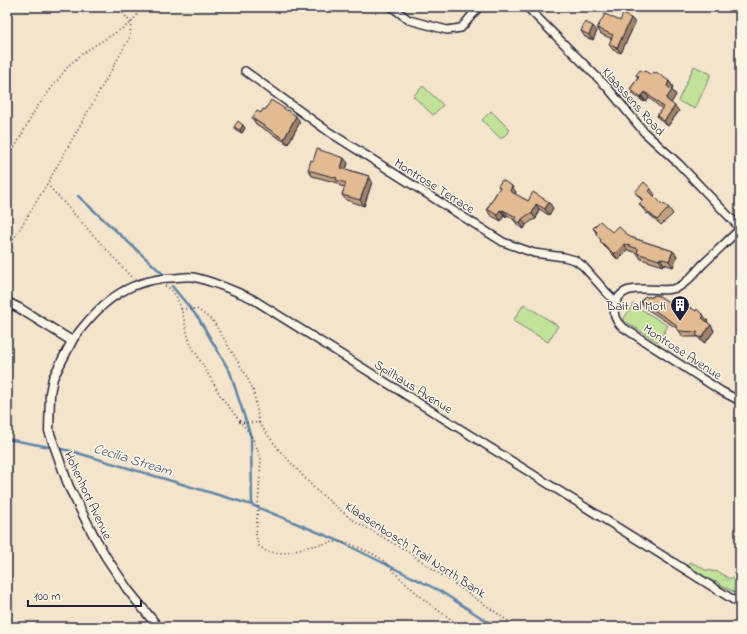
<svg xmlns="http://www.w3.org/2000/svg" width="747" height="634" viewBox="0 0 747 634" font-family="'Indie Flower',sans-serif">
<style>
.forest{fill:url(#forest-crowns);stroke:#72826a}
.park{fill:#c2e29a;stroke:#72826a}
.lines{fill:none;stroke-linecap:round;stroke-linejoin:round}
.stream{stroke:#6286a6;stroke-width:2.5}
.minor-casing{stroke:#22223b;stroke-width:10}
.tertiary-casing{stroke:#22223b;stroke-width:11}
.path{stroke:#22223b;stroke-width:1.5;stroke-dasharray:1 3;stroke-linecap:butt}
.minor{stroke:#fcf5e5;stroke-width:7}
.tertiary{stroke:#fcf5e5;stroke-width:8}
.wall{fill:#c3a17e;stroke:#22223b}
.shaded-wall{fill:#9f8367;stroke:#22223b}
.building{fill:#e3bb93;stroke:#22223b}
.labels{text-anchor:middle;stroke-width:3;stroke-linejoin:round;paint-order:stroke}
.street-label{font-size:13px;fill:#22223b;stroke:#fcf5e5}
.poi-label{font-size:13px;fill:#22223b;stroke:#fcf5e5;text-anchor:end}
.water-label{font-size:14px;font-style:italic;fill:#425470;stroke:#fcf5e5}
</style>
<defs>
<pattern id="forest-crowns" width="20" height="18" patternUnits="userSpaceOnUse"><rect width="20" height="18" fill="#c2e29a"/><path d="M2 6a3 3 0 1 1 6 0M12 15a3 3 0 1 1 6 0" fill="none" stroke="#a6c286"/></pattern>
</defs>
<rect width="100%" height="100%" fill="#f4e4cc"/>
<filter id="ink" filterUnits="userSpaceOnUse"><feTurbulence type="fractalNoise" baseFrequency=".025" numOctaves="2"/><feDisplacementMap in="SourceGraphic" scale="8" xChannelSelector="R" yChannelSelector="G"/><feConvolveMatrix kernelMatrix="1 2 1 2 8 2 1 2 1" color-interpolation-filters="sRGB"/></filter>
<g filter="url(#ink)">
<path class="forest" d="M690,562L699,566L705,570L719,572L728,578L740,579V599L738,594L720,585L718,582C706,581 696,574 688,565V564Z"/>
<g class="park">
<path d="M694,66L711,74L695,109L678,101Z"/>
<path d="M423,86L443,105L433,115L413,96Z"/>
<path d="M491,111L510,130L501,139L482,120Z"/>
<path d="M524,304L558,326L548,342L513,321Z"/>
<path d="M633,304L668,326L658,342L623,320Z"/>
</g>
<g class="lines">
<g class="stream">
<path d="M78,196L164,275"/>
<path d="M172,286L199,319L230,372L251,437L252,505L339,541L440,591L496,627"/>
<path d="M7,439L71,451L252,505"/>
</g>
<defs>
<g id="minor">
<path d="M392,7L409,20L447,30L461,28L479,7"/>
<path d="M527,7L607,87L644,132L679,164L740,228"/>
<path d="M245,71L329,132L503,242L534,253L564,257L575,260L583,266L607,293L616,302"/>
<path d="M740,229C727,241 715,253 702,265C696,272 689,280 682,285C663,299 621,274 615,307C613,314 616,321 621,326L721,391L740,401"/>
<path d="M72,341C98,305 125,280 171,278C178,278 186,276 193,277C213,281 232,290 251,298L740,604"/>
</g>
<path id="tertiary" d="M7,302L19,308L72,341L53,378L50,393L49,431L69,487L94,536L106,557L128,590L158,627"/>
</defs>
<use href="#minor" class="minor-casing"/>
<use href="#tertiary" class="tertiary-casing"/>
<g class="path">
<path d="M7,162L35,110L69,65L86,51L131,23L143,7"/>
<path d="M47,184L133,279"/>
<path d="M7,250L47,184L130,37L131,23L118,7"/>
<path d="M165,286C183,292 184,330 191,345L222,398L250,434L255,443L261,459L256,537L259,546L267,552L284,553L307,547L333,542L348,543L371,553L382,559L402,580L428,603L462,627"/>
<path d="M181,309H197L213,321L246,375L254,392L259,423"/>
<path d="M239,422L259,423L279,450L316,490L351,519L407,551L517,627"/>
</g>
<use href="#minor" class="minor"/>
<use href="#tertiary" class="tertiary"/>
</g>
<g class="wall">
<path d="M631,18L635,23L621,53L613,50L609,44L612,39L601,34L597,28Z"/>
<path d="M581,31H597L593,40L585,37Z"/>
<path d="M644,72L669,81L673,87L672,90L676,95L671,103L679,111L668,126L661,121L657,116L662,109L649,98L646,102L645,101L644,102L634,95L630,89L638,78L636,75Z"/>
<path d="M265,110L300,122L288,144L256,124L252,118L261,113Z"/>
<path d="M234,127L245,128L242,133L236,130Z"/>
<path d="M348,163L346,169L369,176L372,182L364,206L346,200L342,195L345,187L340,186L338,183L312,176L308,170Z"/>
<path d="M498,186L516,192L515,194L528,201L553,208L549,215L539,209L536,219L533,220L526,225L524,229L518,226L514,220L507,215L506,217L504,215L501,221L490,215L487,209L500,187Z"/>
<path d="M651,189L655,195L653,196L663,205L669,208L673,214L661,225L648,213L647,214L639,204L642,201L635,192Z"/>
<path d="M593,228L612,232L630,237L673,251L677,256L673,267L664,264L663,266L641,259L637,253L628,250L618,260L604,246L600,241L601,240Z"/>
<path d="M648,298L682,310L696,311L708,321L707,322L711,325L714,331L705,343L700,340L698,337H683L678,329L645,308L641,302Z"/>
</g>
<g class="shaded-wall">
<path d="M631,18L635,23L621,53L617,48Z"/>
<path d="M593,26L597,31L593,40L589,35Z"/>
<path d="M669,81L673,87L671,90H672L676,95L670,105L666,99L667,86Z"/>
<path d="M645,92L649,98L646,102L642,96Z"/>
<path d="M641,96L645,101L644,102L640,97Z"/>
<path d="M675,106L679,111L668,126L664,121Z"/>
<path d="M296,116L300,122L288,144L284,139Z"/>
<path d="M243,125L245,128L242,133L240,130Z"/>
<path d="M344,158L348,163L345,173L341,168Z"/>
<path d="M369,176L372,182L364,206L360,200Z"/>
<path d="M512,186L516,192L514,196L510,191Z"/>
<path d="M549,202L553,208L549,215L545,209Z"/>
<path d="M536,204L539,209L536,219L532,214Z"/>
<path d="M500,210L504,215L501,221L497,215Z"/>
<path d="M503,210L507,215L506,217L502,211Z"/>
<path d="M522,219L526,225L524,229L520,223Z"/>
<path d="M624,244L628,250L618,260L614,254Z"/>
<path d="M673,251L677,256L673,267L669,261Z"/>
<path d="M660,258L664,264L663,266L659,260Z"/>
<path d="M704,316L708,321L706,323L702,318Z"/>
<path d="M711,325L714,331L705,343L701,338Z"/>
</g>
<g class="building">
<path d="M605,14L620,21L623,14L631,18L617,48L609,44L613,35L597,28Z"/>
<path d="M585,22L593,26L589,35L581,31Z"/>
<path d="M640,70L644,72L645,71L651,75L653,72L655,73L656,72L669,81L667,86L672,90L666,99L675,106L664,121L657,116L663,107L645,92L642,96H641L640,97L630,89L639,77L636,75Z"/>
<path d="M271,100L296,116L284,139L252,118L257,111L261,113L263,109L265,110Z"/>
<path d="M238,121L243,125L240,130L234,127Z"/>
<path d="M317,149L344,158L341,168L369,176L360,200L342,195L346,183L336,180L337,178L308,170L311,160L313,161Z"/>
<path d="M502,180L512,186L510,191L528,201L533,192L549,202L545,209L536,204L532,214H529L522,219L520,223L514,220L516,217L503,210L502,211L500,210L497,215L487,209L500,187L498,186Z"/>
<path d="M644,182L651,189L649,191L663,205L664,204L669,208L657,220L644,208H643L639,204L643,200L635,192Z"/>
<path d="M600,221L612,232L618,226L630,237L673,251L669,261L660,258L659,260L637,253L638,249L624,244L614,254L600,241L601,240L596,234L597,232L593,228Z"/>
<path d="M654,295L659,296L682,310L686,305L696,311L697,309L704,316L702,318L711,325L701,338L696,335L698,332L679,331L674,323L641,302L644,297L646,296L648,298L649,296L651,298L652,296L653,297Z"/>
</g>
</g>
<defs>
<symbol id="building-pin" viewBox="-11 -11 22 30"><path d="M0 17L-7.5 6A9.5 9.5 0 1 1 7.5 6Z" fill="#22223b" stroke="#fcf5e5"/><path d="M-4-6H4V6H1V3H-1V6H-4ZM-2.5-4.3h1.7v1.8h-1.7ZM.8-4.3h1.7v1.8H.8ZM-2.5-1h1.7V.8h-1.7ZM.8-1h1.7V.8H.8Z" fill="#fff"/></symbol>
</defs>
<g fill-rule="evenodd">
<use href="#building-pin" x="669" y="294" width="22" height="30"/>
</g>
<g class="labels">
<g class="street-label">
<text transform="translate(634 101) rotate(48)" y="5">Klaassens Road</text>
<text transform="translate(435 185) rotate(32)" y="5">Montrose Terrace</text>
<text transform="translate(683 351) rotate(33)" y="5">Montrose Avenue</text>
<text transform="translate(414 386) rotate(32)" y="5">Spilhaus Avenue</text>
<text transform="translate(89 495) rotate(65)" y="5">Hohenhort Avenue</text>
<text transform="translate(416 549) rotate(33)" y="5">Klaasenbosch Trail North Bank</text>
</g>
<g class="poi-label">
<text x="666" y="310">Bait al Moti</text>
</g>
<g class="water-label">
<text transform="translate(133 459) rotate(17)" y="5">Cecilia Stream</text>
</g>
</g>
<rect width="747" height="634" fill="none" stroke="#fcf5e5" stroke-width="24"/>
<rect x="12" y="12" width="723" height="610" fill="none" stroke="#22223b" stroke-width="1.5" filter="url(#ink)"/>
<path d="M28 600v6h113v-6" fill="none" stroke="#22223b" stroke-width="2"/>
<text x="34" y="600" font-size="12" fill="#22223b" stroke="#fcf5e5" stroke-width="3" paint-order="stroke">100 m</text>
</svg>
